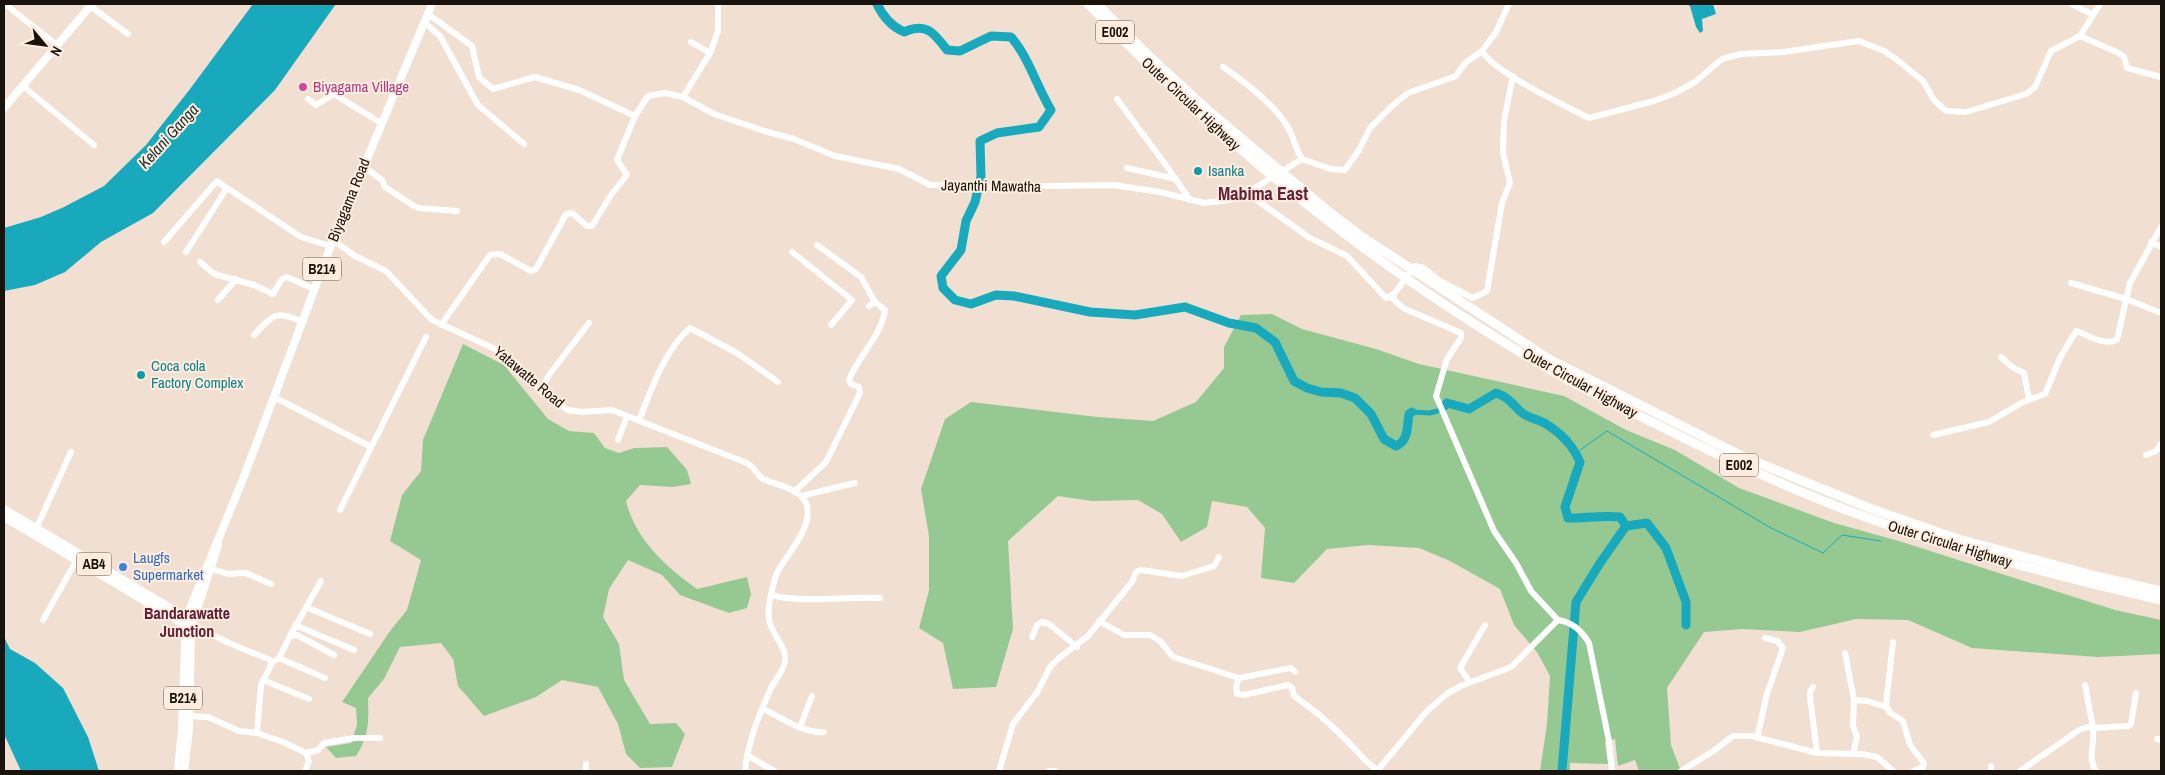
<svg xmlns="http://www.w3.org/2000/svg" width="2165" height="775" viewBox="0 0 2165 775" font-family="'Archivo Narrow',sans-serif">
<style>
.green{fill:#96c992}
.water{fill:#18aabc}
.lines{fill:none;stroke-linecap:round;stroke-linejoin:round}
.stream{stroke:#18aabc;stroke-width:1}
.canal{stroke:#18aabc;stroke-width:5}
.river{stroke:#18aabc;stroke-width:9}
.minor{stroke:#fff;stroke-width:6}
.major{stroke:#fff;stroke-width:8}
.highway{stroke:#fff;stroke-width:9}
.hotel-dot{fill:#d1479c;stroke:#feedde;stroke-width:2}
.culture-dot{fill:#0f9aa8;stroke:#feedde;stroke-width:2}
.shop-dot{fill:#3f7fe0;stroke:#feedde;stroke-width:2}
.labels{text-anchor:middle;stroke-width:4;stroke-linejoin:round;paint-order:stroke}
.shield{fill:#feedde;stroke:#5d544c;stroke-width:1}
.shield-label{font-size:14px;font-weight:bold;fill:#18130d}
.hotel-label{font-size:15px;fill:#b23c85;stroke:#feedde;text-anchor:start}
.street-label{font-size:15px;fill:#18130d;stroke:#feedde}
.culture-label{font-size:15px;fill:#0d838f;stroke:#feedde;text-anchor:start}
.shop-label{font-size:15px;fill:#366cbe;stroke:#feedde;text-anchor:start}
.water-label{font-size:16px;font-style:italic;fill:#1b3134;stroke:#feedde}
.neighbourhood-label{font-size:16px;font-weight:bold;fill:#642038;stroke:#feedde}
.quarter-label{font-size:18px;font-weight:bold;fill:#642038;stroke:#feedde}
</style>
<rect width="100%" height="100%" fill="#f1e0d1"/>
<g class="green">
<path d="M1272,314L1302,329L1376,349L1419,364L1564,396L1626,430L1675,450L1739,488L1834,523L1899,541L2115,610L2161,620V654L2098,657L1972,648L1908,620L1856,619L1800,632L1742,629L1704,632L1667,688L1671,745L1681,771H1639L1635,760L1618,766L1615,739L1605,742L1608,764L1570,763V771H1540L1547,724L1550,676L1537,652L1514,625L1500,589L1450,561L1419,548L1368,545L1327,549L1294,583L1261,578L1265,528L1247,507L1212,501L1207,527L1181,542L1162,514L1138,500L1092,501L1058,496L1008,541L1013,629L996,687L953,689L943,643L919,628L929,590V536L921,489L945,419L971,402L1097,417L1153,421L1196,402L1224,368V347L1241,315Z"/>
<path d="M463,344L504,365L548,419L569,431L594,433L605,448L619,453L634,448L667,447L687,470L691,484L673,487L640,485L626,501C635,539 666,567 697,589L747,577L751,594L747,608L729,613L680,595L662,575L628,560L609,589L603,617L619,644L624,680L650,724L676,723L685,734L672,767L640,768L626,754L618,724L598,687L562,680L536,697L484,716L458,686L453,659L441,643L400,647L384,679L368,698C369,720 369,737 356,756L336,758L326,747L351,743L357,725L356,708L342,702L390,631L407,610L421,560L390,541L402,495L421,471L423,440Z"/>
</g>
<g class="water">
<path d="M253,4H336L275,90L153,213L101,242L65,272L35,285L4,291V228L41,217L64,207L104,186L146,145L190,89Z"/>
<path d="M1686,4H1713L1716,14L1702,19L1703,31L1700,33L1696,27L1690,6Z"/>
<path d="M4,637L10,649L35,663L63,688L88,737L99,771H21L4,734Z"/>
</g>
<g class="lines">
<path class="stream" d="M1576,453L1607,431L1771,528L1823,553L1842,535L1881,541"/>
<path class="canal" d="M1412,412L1430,413L1437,411"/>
<g class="river">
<path d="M877,4C883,17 891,26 904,32C927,22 934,33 947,50L960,51L991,36L1011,37C1028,56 1037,87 1051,110L1039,127L997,133L980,141L981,176L975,202L966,221L961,250L941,276L943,288L955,300L971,304L996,295L1014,296L1090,312L1135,315L1185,307L1229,323L1256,328L1275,342L1294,381L1307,388L1321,392L1341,393L1355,398L1371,414L1384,439L1396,446C1409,441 1407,425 1409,414L1412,412"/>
<path d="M1442,408L1447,403L1469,409L1496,393C1510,398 1511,403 1521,412C1528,418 1538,419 1546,424C1561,433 1573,446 1580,462L1565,507L1568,518C1586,518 1603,515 1620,517L1626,526L1600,563L1576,602L1562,771"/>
<path d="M1626,526L1647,523L1666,548L1686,602V625"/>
</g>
<g class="minor">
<path d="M5,4L58,46"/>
<path d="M2072,4L2093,15"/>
<path d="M90,6L128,34"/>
<path d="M428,14L468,43L472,46L479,77L493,89L535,77L579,90L635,116L648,96L665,93L683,97L714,114L764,131L794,139L835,156L899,169L930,185L989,187L1114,185L1160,192L1204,203L1230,200L1253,189L1302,159L1331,169L1345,170L1359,150L1370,128L1393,105L1408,93L1456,76L1465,63L1482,51L1496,32L1509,4"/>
<path d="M424,22L440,36L478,105L524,144"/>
<path d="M2080,36L2119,53L2124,57L2127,68L2161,77"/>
<path d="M1482,51C1495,73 1564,105 1589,118L1654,101L1675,93L1695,82L1722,59L1741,54L1783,52L1859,41L1884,51L1896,59L1923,81L1934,100L1946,111L1966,112L2026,94L2035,87L2051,51L2080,36L2100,4"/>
<path d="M710,53L718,31V4"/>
<path d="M1223,67C1245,82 1277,106 1290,131C1294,140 1296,149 1302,159"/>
<path d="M23,86L94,145"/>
<path d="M683,97L710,53L691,42"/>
<path d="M308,99L316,105L334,94L381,123"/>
<path d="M1117,99L1168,168L1190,200"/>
<path d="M363,166L382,180L385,187L414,206L419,208L457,211"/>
<path d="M1127,168L1176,179"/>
<path d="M1249,191L1258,201L1310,238L1347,256L1386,298L1394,294L1415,266L1424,268L1440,281L1473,298L1487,291L1502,203L1510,183L1503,152L1504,121L1513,76"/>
<path d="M333,240L355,256L386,271L432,320L504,353L518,365L540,391L568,410L582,412L612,410L747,463C754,467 757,475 763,479C776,485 799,488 806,503C815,525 788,553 778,571C773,582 767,608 769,619C771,635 787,646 785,661C784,671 775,680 771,688C759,715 748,741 745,771"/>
<path d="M164,242L217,181L228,189"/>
<path d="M2151,242L2161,247"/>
<path d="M817,245L861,277L875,302"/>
<path d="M186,252L227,188L301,237L330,246"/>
<path d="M792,252L852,300L831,325"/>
<path d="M200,262L214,274L254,285L273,294L282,279L287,277L314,289"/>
<path d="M2071,283L2126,299L2161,313"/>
<path d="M1394,294L1393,299L1403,308L1461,333V338L1447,359L1436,396L1494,531L1516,563L1531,591L1558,620C1572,622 1582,631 1589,643L1609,741L1612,771"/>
<path d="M218,300L236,279"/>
<path d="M441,325L490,255L500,254L531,271L536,269L566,214L572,213L587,226H592L611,195L627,175L617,160L635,116"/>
<path d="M254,335C273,315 276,309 302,322"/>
<path d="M2001,357L2012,367L2024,373L2029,399"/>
<path d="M540,391L549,375L589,323"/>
<path d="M274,397L371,447"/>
<path d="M639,421C650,392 665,349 690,328L737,353L778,382"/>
<path d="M1933,435L1989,422L2023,402L2045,394L2060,358L2076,331C2088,335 2104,346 2117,340L2130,283L2161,227"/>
<path d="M618,440L627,416"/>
<path d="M2146,455L2156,451L2161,444"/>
<path d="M794,492L826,462L860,393L859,387L851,384L849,380C858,356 881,337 885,310L875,302L869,306"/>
<path d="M801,496L855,483"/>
<path d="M340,510L426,337"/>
<path d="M36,529L71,452"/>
<path d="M212,569L228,574L246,573L271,584"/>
<path d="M771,595C807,604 844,596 880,598"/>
<path d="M306,607L370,634"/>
<path d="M43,620L76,561"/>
<path d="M1099,621L1124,635H1150L1160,641L1173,657L1239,678L1291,668L1295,672"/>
<path d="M191,624L229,643L270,660L272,663L261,685L257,733"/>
<path d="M295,625L354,650"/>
<path d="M290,636L321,581"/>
<path d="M1032,637L1037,625L1042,622L1049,624L1077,647"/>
<path d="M1893,642L1886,704L1889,712L1903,721L1910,745L1924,763L1923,767L1914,771"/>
<path d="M1845,653L1854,700L1853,726L1857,737L1853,754"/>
<path d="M279,658L290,636L297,635L334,655"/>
<path d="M276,660L279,658L325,678"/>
<path d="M1239,678L1236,687L1237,694L1243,695L1288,685L1292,688L1294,696C1313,709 1331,724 1347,741C1358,751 1365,763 1378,770"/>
<path d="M263,680L309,699"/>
<path d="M1470,682L1460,668L1485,625"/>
<path d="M2085,685L2093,728L2128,726L2131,724L2136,693"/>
<path d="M1813,687L1810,692V697L1817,753"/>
<path d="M1854,700L1867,701L1886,707"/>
<path d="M763,709C781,717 804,734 824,732"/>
<path d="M185,716L208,717L239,731L257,733L283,742L306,753L318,750L324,743L355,738H380"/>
<path d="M800,727L812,696"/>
<path d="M1757,738L1767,694L1783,648L1777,641L1765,638"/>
<path d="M2157,739L2161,740"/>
<path d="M747,755L774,771"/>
<path d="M1991,766V771"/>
<path d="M305,771L309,761L306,753"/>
<path d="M586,771V764"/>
<path d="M999,771L1013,724L1038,691L1050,667L1059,658L1088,636L1132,582L1136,572L1141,570L1182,576L1214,566L1219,557"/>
<path d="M1049,771H1055"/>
<path d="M1377,771L1427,711L1448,693L1461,686L1511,667L1558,620"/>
<path d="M1681,771L1712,752L1733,736H1752L1817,753L1862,754L1877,757L1893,771"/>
<path d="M2020,771L2079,730L2088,727L2093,728C2095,743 2087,757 2096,771"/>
</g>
<g class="major">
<path d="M4,108L92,4"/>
<path d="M4,509L189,619"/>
<path d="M4,517L187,626"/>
<path d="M178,771L182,729L186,618L243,479L333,240L432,4"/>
<path d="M184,771L189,729L191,628L218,545"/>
</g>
<g class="highway">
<path d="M1088,4C1230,152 1390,281 1570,381C1599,397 1630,411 1660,426C1725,459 1791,490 1860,515C1958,551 2059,577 2161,600"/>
<path d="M1097,4L1147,54L1209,111L1327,210L1361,236L1549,359L1744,457L1872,509L1955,538L2096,576L2161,591"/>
</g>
</g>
<circle class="hotel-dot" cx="303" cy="87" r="5"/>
<g class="culture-dot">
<circle cx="1198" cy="171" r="5"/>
<circle cx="141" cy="375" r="5"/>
</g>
<circle class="shop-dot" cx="123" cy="567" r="5"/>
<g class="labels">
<g class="shield">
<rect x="1096" y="20.5" width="38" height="23" rx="4"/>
<rect x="303" y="257.5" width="38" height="23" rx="4"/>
<rect x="1720" y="453.5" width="38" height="23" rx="4"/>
<rect x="76.5" y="552.5" width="35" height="23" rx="4"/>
<rect x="164" y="686.5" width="38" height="23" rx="4"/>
</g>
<g class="shield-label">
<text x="1115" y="37">E002</text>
<text x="322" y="274">B214</text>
<text x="1739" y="470">E002</text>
<text x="94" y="569">AB4</text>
<text x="183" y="703">B214</text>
</g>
<g class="hotel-label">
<text x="313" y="92">Biyagama Village</text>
</g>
<g class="street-label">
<text transform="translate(1191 104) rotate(43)" y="5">Outer Circular Highway</text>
<text transform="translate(991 186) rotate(1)" y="5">Jayanthi Mawatha</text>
<text transform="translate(349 200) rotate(-68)" y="5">Biyagama Road</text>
<text transform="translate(529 377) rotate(40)" y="5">Yatawatte Road</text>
<text transform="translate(1580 383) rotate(29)" y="5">Outer Circular Highway</text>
<text transform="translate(1950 544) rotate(17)" y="5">Outer Circular Highway</text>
</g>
<g class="culture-label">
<text x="1208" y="176">Isanka</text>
<text x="151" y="371">Coca cola<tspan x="151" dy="17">Factory Complex</tspan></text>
</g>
<g class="shop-label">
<text x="133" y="563">Laugfs<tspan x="133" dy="17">Supermarket</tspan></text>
</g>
<g class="water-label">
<text transform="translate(168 136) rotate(-48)" y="6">Kelani Ganga</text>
</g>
<g class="neighbourhood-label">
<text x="187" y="619">Bandarawatte<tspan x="187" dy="18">Junction</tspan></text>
</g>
<g class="quarter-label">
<text x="1263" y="200">Mabima East</text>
</g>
</g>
<rect width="2165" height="775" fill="none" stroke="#18130d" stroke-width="10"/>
<g transform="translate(45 45) rotate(119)" stroke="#feedde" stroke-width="4" paint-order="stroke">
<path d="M0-4L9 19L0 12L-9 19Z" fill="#18130d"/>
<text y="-8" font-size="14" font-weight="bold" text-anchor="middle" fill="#18130d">N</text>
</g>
</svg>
